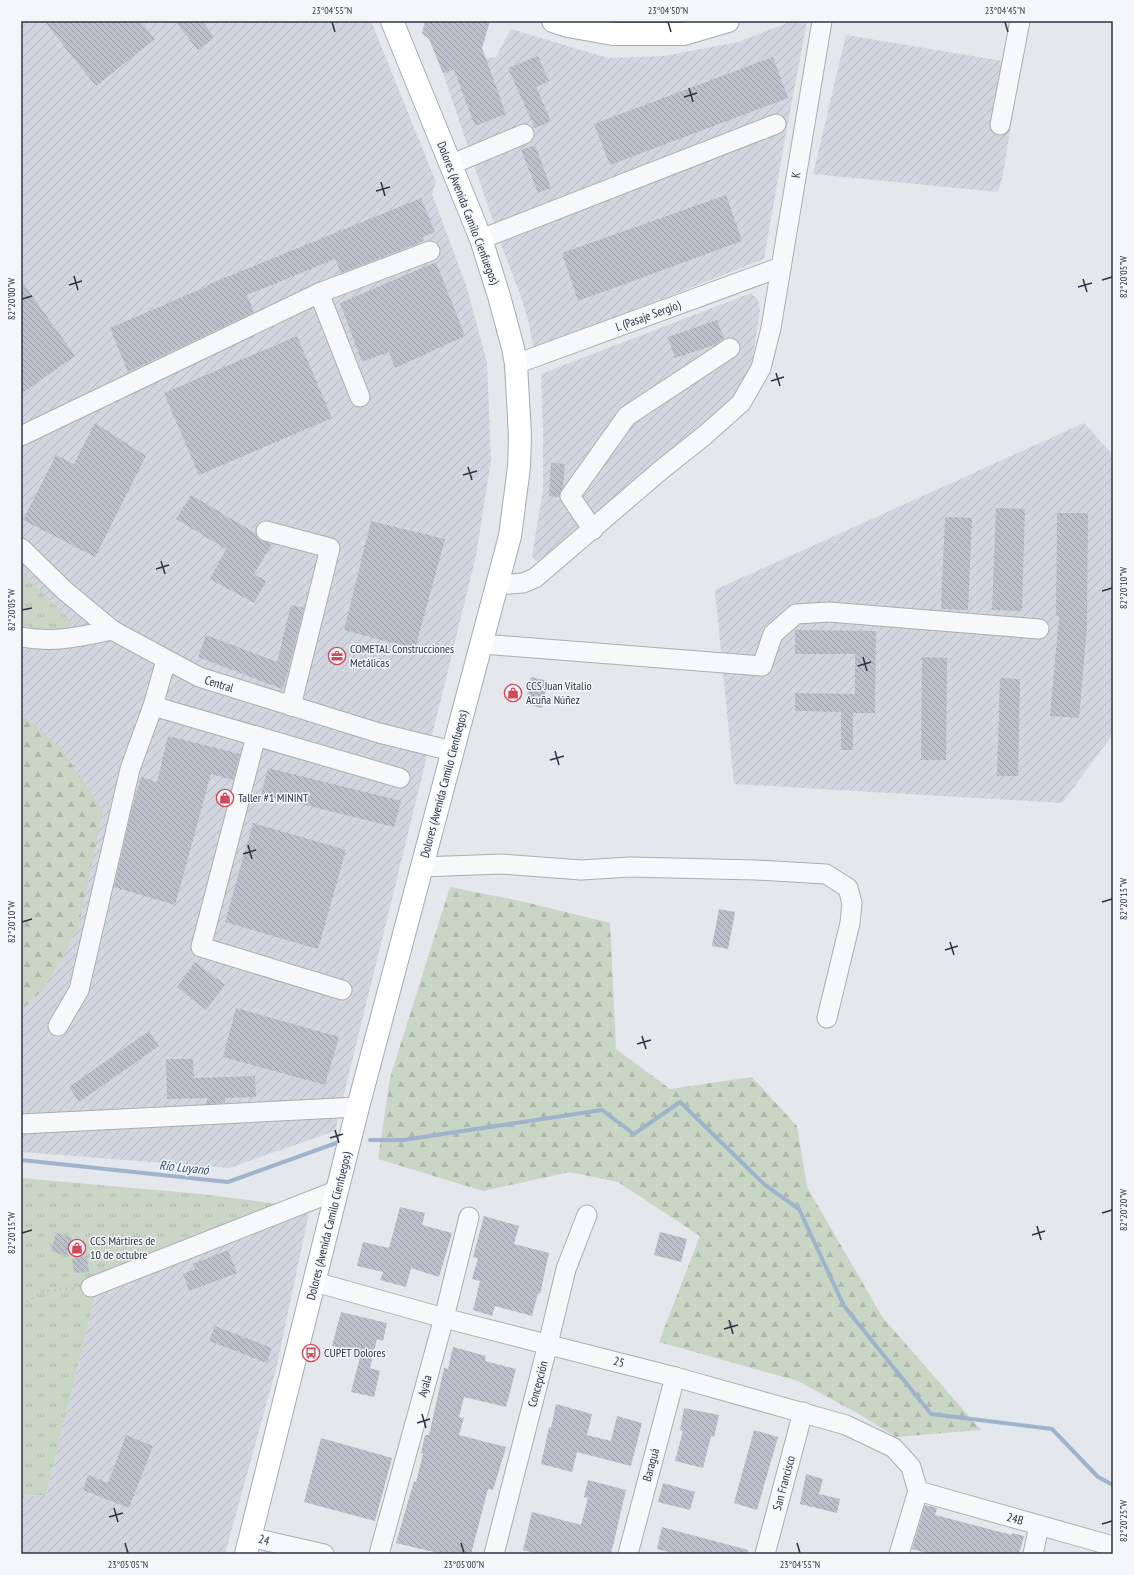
<svg xmlns="http://www.w3.org/2000/svg" width="1134" height="1575" viewBox="0 0 1134 1575" font-family="'PT Sans Narrow',sans-serif">
<style>
.industrial{fill:url(#industrial-furrows)}
.grass{fill:url(#grass-tufts)}
.forest{fill:url(#forest-firs)}
.lines{fill:none;stroke-linecap:round;stroke-linejoin:round}
.stream{stroke:#9fb4cc;stroke-width:4}
.building{fill:url(#building-back-hatch)}
.minor-casing{stroke:#a9aeb7;stroke-width:21}
.major-casing{stroke:#a3abb8;stroke-width:24}
.path{stroke:#c2c5cb;stroke-width:2.5;stroke-dasharray:3 3;stroke-linecap:butt}
.minor{stroke:#f7f8fa;stroke-width:19}
.major{stroke:#fff;stroke-width:22}
.ticks{fill:none;stroke:#2b3445;stroke-width:1.5}
.labels{text-anchor:middle;stroke-width:3;stroke-linejoin:round;paint-order:stroke}
.street-label{font-size:12px;fill:#2b3445;stroke:#f4f6f9}
.poi-label{font-size:12px;fill:#2b3445;stroke:#f4f6f9;text-anchor:start}
.water-label{font-size:13px;font-style:italic;fill:#34527a;stroke:#f4f6f9}
.neatline{fill:none;stroke:#2b3445;stroke-width:1.5}
.ticks-label{font-size:10px;text-anchor:middle;fill:#2b3445}
</style>
<defs>
<pattern id="industrial-furrows" width="10" height="10" patternUnits="userSpaceOnUse"><rect width="10" height="10" fill="#d2d6de"/><path d="M-1 1l2-2M0 10L10 0M9 11l2-2" fill="none" stroke="#b4b8c0"/></pattern>
<pattern id="grass-tufts" width="24" height="20" patternUnits="userSpaceOnUse"><rect width="24" height="20" fill="#c9d6c5"/><path d="M3 7l-1-3M5 7V3M7 7l1-3M15 17l-1-3M17 17v-4M19 17l1-3" fill="none" stroke="#adb8ab"/></pattern>
<pattern id="forest-firs" width="22" height="20" patternUnits="userSpaceOnUse"><rect width="22" height="20" fill="#c9d6c5"/><path d="M5 1l3.5 6h-7zM16 11l3.5 6h-7z" fill="#adb8ab"/></pattern>
<pattern id="building-back-hatch" width="6" height="6" patternUnits="userSpaceOnUse"><rect width="6" height="6" fill="#bbc0ca"/><path d="M-1 5l2 2M0 0l6 6M5-1l2 2" fill="none" stroke="#989da6"/></pattern>
</defs>
<rect width="100%" height="100%" fill="#e4e7ec"/>
<g class="industrial">
<path d="M21,21H371L436,182L432,194L467,288L487,363L491,460L476,556L335,1131L229,1168L21,1152Z"/>
<path d="M792,21H807L784,144L764,259L534,349L528,320L520,294L503,250L443,73L486,58L496,57L511,29L608,58L664,56L738,42Z"/>
<path d="M846,35L1021,64L1003,174L998,192L813,174Z"/>
<path d="M751,293L758,300L760,310L749,384L537,562L532,556L543,490V429L541,374Z"/>
<path d="M1084,423L1113,455V734L1062,803L734,784L715,590Z"/>
<path d="M310,1208L276,1369L225,1554H21V1496L46,1495L95,1297Z"/>
</g>
<g class="grass">
<path d="M21,572L68,618L71,624L67,631L43,632L21,623Z"/>
<path d="M21,1178L201,1194L310,1208L95,1297L46,1495L21,1496Z"/>
</g>
<g class="forest">
<path d="M21,714L60,747L103,810L78,928L44,989L21,1010Z"/>
<path d="M450,887L525,902L610,923L616,1049L670,1089L752,1077L797,1126L807,1187L883,1318L981,1430L896,1437L857,1413L798,1381L659,1342L700,1236L618,1182L570,1172L483,1191L378,1159L390,1078Z"/>
</g>
<g class="lines">
<g class="stream">
<path d="M370,1140H403L602,1110L634,1134L680,1102L765,1185L799,1209L844,1306L931,1414L1052,1429L1098,1477L1113,1485"/>
<path d="M21,1160L228,1182L339,1142"/>
</g>
</g>
<g class="building">
<path d="M44,21H140L155,39L96,86Z"/>
<path d="M175,21H202L214,37L198,50Z"/>
<path d="M425,21H490L482,48L506,114L475,126L454,70L443,73L429,39L422,33Z"/>
<path d="M538,56L549,81L536,87L551,121L535,128L508,68Z"/>
<path d="M773,57L788,98L610,165L594,124Z"/>
<path d="M535,145L551,188L538,193L521,150Z"/>
<path d="M726,195L742,241L578,301L562,253Z"/>
<path d="M421,198L435,232L423,237L424,241L341,273L335,259L247,295L254,312L128,372L110,328L208,286L207,285Z"/>
<path d="M436,262L465,336L395,368L389,352L362,362L340,303Z"/>
<path d="M21,280L75,356L21,394Z"/>
<path d="M717,320L724,339L714,345L675,358L668,337Z"/>
<path d="M297,336L332,418L199,475L164,393Z"/>
<path d="M95,423L146,456L95,557L23,520L56,455L74,464Z"/>
<path d="M551,463L565,464L563,487L559,497L549,496Z"/>
<path d="M191,495L255,533L259,539L272,544L254,574L266,581L254,603L210,579L226,549L176,519Z"/>
<path d="M996,508L1025,509L1022,611L992,610Z"/>
<path d="M1057,513H1088L1087,627L1079,718L1050,716L1059,616H1056Z"/>
<path d="M945,517L972,518L968,610L941,609Z"/>
<path d="M371,521L445,539L415,649L344,630Z"/>
<path d="M291,605L304,608L286,679L282,689L198,657L206,635L277,662Z"/>
<path d="M795,630L876,631L875,713H853V750H841V712L795,711V693L855,694V654H795Z"/>
<path d="M922,657L947,658L946,760H921Z"/>
<path d="M531,677L548,681L542,708L525,704Z"/>
<path d="M1000,678L1020,679L1018,776H997Z"/>
<path d="M168,736L240,754L233,780L211,774L175,905L114,887L131,812L141,777L157,782Z"/>
<path d="M268,768L401,801L394,827L261,794Z"/>
<path d="M253,823L346,850L318,949L225,922Z"/>
<path d="M719,909L735,912L728,949L712,946Z"/>
<path d="M195,962L225,985L206,1010L177,987Z"/>
<path d="M236,1008L339,1037L325,1085L223,1057Z"/>
<path d="M149,1031L159,1046L79,1102L69,1087Z"/>
<path d="M166,1059H193L194,1078L255,1076L256,1097L225,1098V1103L207,1104V1098L167,1099Z"/>
<path d="M400,1207L425,1213L422,1225L452,1233L439,1277L411,1268L406,1287L380,1280L383,1272L357,1266L363,1242L389,1248Z"/>
<path d="M484,1216L519,1226L514,1244L549,1253L540,1294L538,1293L532,1316L495,1306L492,1316L473,1310L480,1281L472,1279L478,1258L473,1257Z"/>
<path d="M660,1232L687,1239L681,1262L654,1255Z"/>
<path d="M56,1233L72,1238L66,1256L51,1251Z"/>
<path d="M228,1250L237,1273L189,1291L183,1274L195,1269L193,1264Z"/>
<path d="M87,1256L89,1272L74,1273L72,1258Z"/>
<path d="M341,1312L387,1323L383,1341L377,1339L370,1368L380,1371L374,1397L351,1392L361,1353L332,1346Z"/>
<path d="M215,1326L272,1348L267,1363L209,1341Z"/>
<path d="M453,1347L486,1356L485,1361L516,1369L506,1407L464,1397L459,1417L464,1418L459,1435L506,1447L493,1490L488,1489L471,1554H442L396,1543L414,1481L416,1482L423,1454L421,1453L425,1435H429L444,1368L448,1369Z"/>
<path d="M556,1404L592,1414L587,1435L611,1441L617,1416L642,1423L631,1466L577,1452L572,1472L541,1464L549,1427L551,1428Z"/>
<path d="M684,1408L719,1415L714,1437L711,1436L703,1468L675,1461L683,1431L680,1430Z"/>
<path d="M754,1430L778,1437L757,1510L734,1503Z"/>
<path d="M126,1435L153,1446L129,1508L83,1490L88,1475L108,1483Z"/>
<path d="M321,1438L392,1458L375,1521L304,1502Z"/>
<path d="M806,1474L823,1479L819,1494L840,1499L837,1513L800,1504Z"/>
<path d="M588,1480L626,1490L611,1554H538L523,1550L532,1512L581,1525L588,1498L584,1497Z"/>
<path d="M663,1483L695,1492L690,1510L658,1502Z"/>
<path d="M925,1505L937,1508L935,1515L1012,1535V1533L1024,1536L1019,1554H931L912,1549Z"/>
<path d="M662,1527L748,1550L747,1554H676L657,1549Z"/>
</g>
<g class="lines">
<defs>
<g id="minor">
<path d="M1000,125L1020,21"/>
<path d="M450,165L524,134"/>
<path d="M481,239L776,124"/>
<path d="M319,293L360,397"/>
<path d="M516,364L781,267"/>
<path d="M21,436L319,293L430,251"/>
<path d="M593,530L570,496L627,416L730,348"/>
<path d="M266,531L330,548L291,706"/>
<path d="M21,548L64,590L112,630L199,677L379,733L452,751"/>
<path d="M497,585L523,583L535,578L661,470L705,435L741,403L761,368L771,328L822,21"/>
<path d="M21,637C55,643 78,637 112,630"/>
<path d="M482,644L762,666L773,634L796,614L829,612L1039,629"/>
<path d="M153,706L400,778"/>
<path d="M256,736L201,947L342,990"/>
<path d="M421,867L502,864L581,870L630,867L756,870L826,874L848,888L852,903L850,923L827,1018"/>
<path d="M58,1026L79,990L130,769L153,706L166,660"/>
<path d="M21,1124L358,1107"/>
<path d="M315,1282L444,1318L675,1377L846,1425L894,1448L911,1467L918,1491L899,1554"/>
<path d="M91,1287L338,1190"/>
<path d="M918,1491L1113,1546"/>
<path d="M250,1537L324,1554"/>
<path d="M379,1554L444,1318L469,1217"/>
<path d="M494,1554L548,1344L566,1269L587,1215"/>
<path d="M628,1554L675,1377"/>
<path d="M765,1554L803,1412"/>
<path d="M1033,1554L1039,1526"/>
</g>
<g id="major">
<path d="M553,21L568,26L613,34H684L728,21"/>
<path d="M246,1554L358,1107L510,536L519,467L520,436L516,364L513,348L499,296L481,239L392,21"/>
</g>
</defs>
<use href="#minor" class="minor-casing"/>
<use href="#major" class="major-casing"/>
<path class="path" d="M21,1305L44,1291L77,1288"/>
<use href="#minor" class="minor"/>
<use href="#major" class="major"/>
</g>
<path class="ticks" d="M332,22L335,32M668,22L671,32M1005,22L1008,32M689,88L693,102M684,97L697,93M381,182L385,196M376,191L390,187M74,276L78,290M1083,279L1087,292M1102,280L1112,277M69,285L82,281M1078,287L1092,283M22,299L32,296M776,373L780,386M771,381L784,377M468,467L472,480M463,475L477,471M161,561L165,574M156,569L169,565M1102,591L1112,588M22,610L32,608M863,657L867,671M858,666L871,662M555,751L559,765M550,760L564,756M248,845L252,859M243,854L256,850M1102,902L1112,899M22,922L32,919M950,942L954,955M945,950L958,946M642,1036L646,1049M637,1044L651,1040M335,1130L339,1143M330,1138L343,1134M1102,1213L1112,1210M1037,1226L1041,1240M22,1233L32,1230M1032,1235L1045,1231M729,1320L733,1334M724,1329L738,1325M422,1414L426,1428M417,1423L430,1419M114,1508L118,1522M109,1517L123,1513M1102,1524L1112,1521M125,1543L128,1553M461,1543L464,1553M797,1543L800,1553"/>
<defs>
<symbol id="office-ring" viewBox="-11 -11 22 22"><circle r="9.5" fill="#f4f6f9" stroke="#d1495b" stroke-width="1.5"/><path d="M-6-3h4V-5.5h4V-3h4V5H-6ZM-1-4.5V-3h2v-1.5ZM-6 0V1H6V0Z" fill="#d1495b"/></symbol>
<symbol id="shop-ring" viewBox="-11 -11 22 22"><circle r="9.5" fill="#f4f6f9" stroke="#d1495b" stroke-width="1.5"/><path d="M-5-2.5h2.3a2.7 3.5 0 0 1 5.4 0H5L5.5 6h-11ZM-1.5-2.5h3a1.5 2.3 0 0 0-3 0Z" fill="#d1495b"/></symbol>
<symbol id="bus-ring" viewBox="-11 -11 22 22"><circle r="9.5" fill="#f4f6f9" stroke="#d1495b" stroke-width="1.5"/><path d="M-5-6H5V4H4V6H2V4H-2V6H-4V4H-5ZM-3.5-4V0h7V-4ZM-3.5 1.2v1.5H-2V1.2ZM2 1.2v1.5H3.5V1.2Z" fill="#d1495b"/></symbol>
</defs>
<g fill-rule="evenodd">
<use href="#office-ring" x="327" y="646" width="20" height="20"/>
<use href="#shop-ring" x="503" y="683" width="20" height="20"/>
<use href="#shop-ring" x="215" y="788" width="20" height="20"/>
<use href="#shop-ring" x="67" y="1238" width="20" height="20"/>
<use href="#bus-ring" x="301" y="1343" width="20" height="20"/>
</g>
<g class="labels">
<g class="street-label">
<text transform="translate(796 175) rotate(-81)" y="4">K</text>
<text transform="translate(468 213) rotate(69)" y="4">Dolores (Avenida Camilo Cienfuegos)</text>
<text transform="translate(648 316) rotate(-20)" y="4">L (Pasaje Sergio)</text>
<text transform="translate(219 684) rotate(17)" y="4">Central</text>
<text transform="translate(444 784) rotate(-75)" y="4">Dolores (Avenida Camilo Cienfuegos)</text>
<text transform="translate(329 1226) rotate(-76)" y="4">Dolores (Avenida Camilo Cienfuegos)</text>
<text transform="translate(619 1362) rotate(14)" y="4">25</text>
<text transform="translate(538 1384) rotate(-75)" y="4">Concepción</text>
<text transform="translate(425 1386) rotate(-75)" y="4">Ayala</text>
<text transform="translate(651 1465) rotate(-75)" y="4">Baraguá</text>
<text transform="translate(784 1483) rotate(-75)" y="4">San Francisco</text>
<text transform="translate(1015 1519) rotate(16)" y="4">24B</text>
<text transform="translate(264 1540) rotate(14)" y="4">24</text>
</g>
<g class="poi-label">
<text x="350" y="653">COMETAL Construcciones<tspan x="350" dy="14">Metálicas</tspan></text>
<text x="526" y="690">CCS Juan Vitalio<tspan x="526" dy="14">Acuña Núñez</tspan></text>
<text x="238" y="802">Taller #1 MININT</text>
<text x="90" y="1245">CCS Mártires de<tspan x="90" dy="14">10 de octubre</tspan></text>
<text x="324" y="1357">CUPET Dolores</text>
</g>
<g class="water-label">
<text transform="translate(184 1167) rotate(6)" y="5">Río Luyanó</text>
</g>
</g>
<rect width="1134" height="1575" fill="none" stroke="#f4f6f9" stroke-width="44"/>
<rect x="22" y="22" width="1090" height="1531" class="neatline"/>
<g class="ticks-label">
<text x="332" y="14">23°04'55"N</text>
<text x="668" y="14">23°04'50"N</text>
<text x="1005" y="14">23°04'45"N</text>
<text transform="translate(1123 277) rotate(-90)" y="4">82°20'05"W</text>
<text transform="translate(11 299) rotate(-90)" y="4">82°20'00"W</text>
<text transform="translate(1123 588) rotate(-90)" y="4">82°20'10"W</text>
<text transform="translate(11 610) rotate(-90)" y="4">82°20'05"W</text>
<text transform="translate(1123 899) rotate(-90)" y="4">82°20'15"W</text>
<text transform="translate(11 922) rotate(-90)" y="4">82°20'10"W</text>
<text transform="translate(1123 1210) rotate(-90)" y="4">82°20'20"W</text>
<text transform="translate(11 1233) rotate(-90)" y="4">82°20'15"W</text>
<text transform="translate(1123 1521) rotate(-90)" y="4">82°20'25"W</text>
<text x="128" y="1568">23°05'05"N</text>
<text x="464" y="1568">23°05'00"N</text>
<text x="800" y="1568">23°04'55"N</text>
</g>
</svg>
